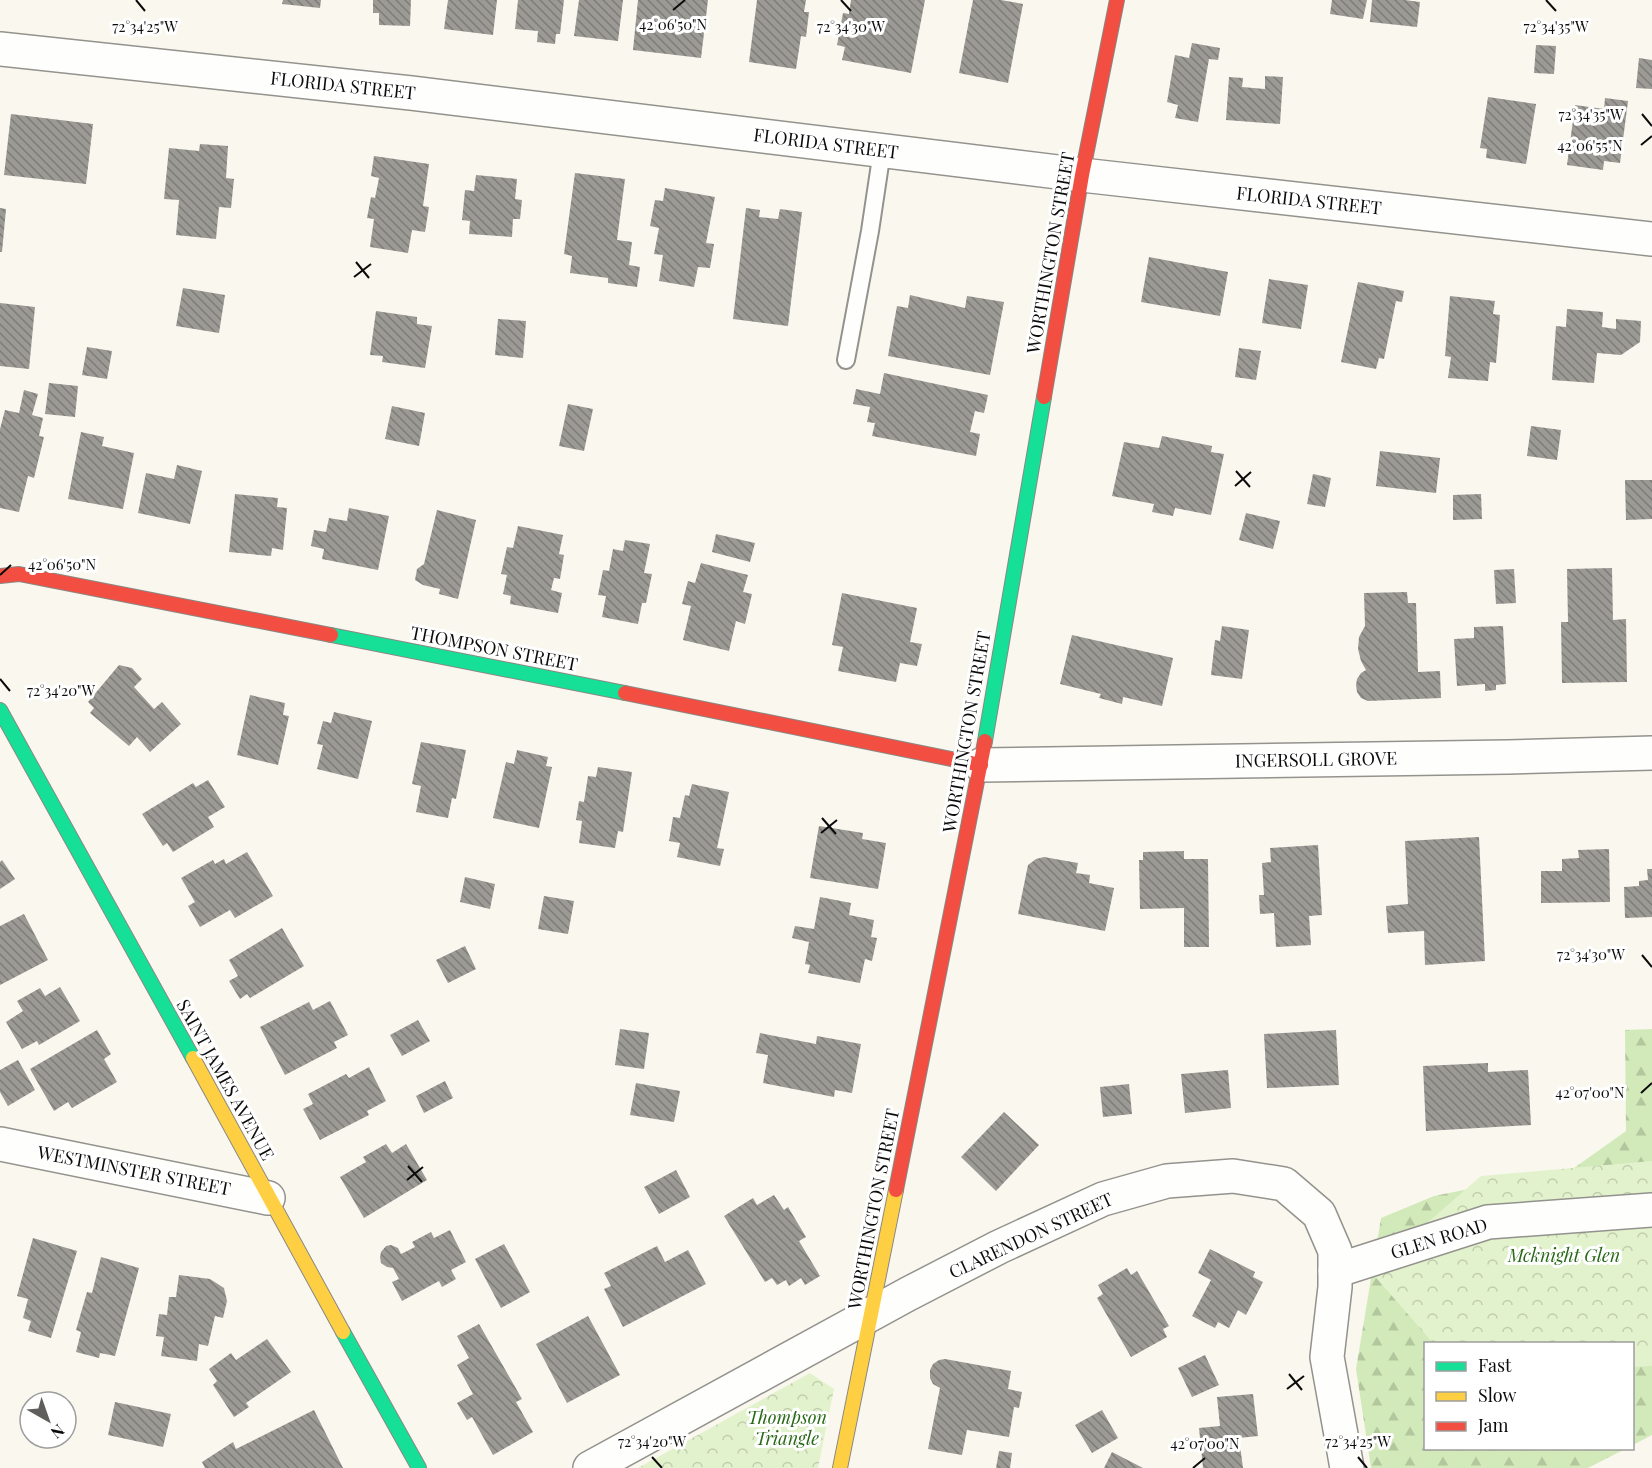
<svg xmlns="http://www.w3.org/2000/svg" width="1652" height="1468" viewBox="0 0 1652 1468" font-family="'Playfair Display',serif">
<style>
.forest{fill:url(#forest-firs)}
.park{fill:url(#park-crowns)}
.building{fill:url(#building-back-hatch)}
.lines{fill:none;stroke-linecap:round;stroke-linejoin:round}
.lane-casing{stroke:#93928d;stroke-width:20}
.street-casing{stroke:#93928d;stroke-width:36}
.fast-casing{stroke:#898884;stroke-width:16}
.slow-casing{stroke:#898884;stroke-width:16}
.jam-casing{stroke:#898884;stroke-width:16}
.lane{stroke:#fefefc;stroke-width:16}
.street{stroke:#fefefc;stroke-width:33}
.fast{stroke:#16e098;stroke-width:14}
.slow{stroke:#ffcf43;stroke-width:14}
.jam{stroke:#f24e42;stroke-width:14}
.ticks{fill:none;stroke:#0b0b0b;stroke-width:2}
.labels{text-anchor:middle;stroke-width:6;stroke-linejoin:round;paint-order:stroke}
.street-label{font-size:18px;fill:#0b0b0b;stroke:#fff}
.park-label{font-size:18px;font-style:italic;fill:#286817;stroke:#fff}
.ticks-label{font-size:15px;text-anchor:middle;fill:#0b0b0b;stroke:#fff;stroke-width:6;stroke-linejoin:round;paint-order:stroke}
</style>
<defs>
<pattern id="forest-firs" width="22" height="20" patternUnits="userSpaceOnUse" patternTransform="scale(1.5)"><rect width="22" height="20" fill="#d2eab9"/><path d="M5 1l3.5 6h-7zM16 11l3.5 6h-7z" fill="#b3c79e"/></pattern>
<pattern id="park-crowns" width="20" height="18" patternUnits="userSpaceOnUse" patternTransform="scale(1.5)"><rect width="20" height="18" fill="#e2f2cc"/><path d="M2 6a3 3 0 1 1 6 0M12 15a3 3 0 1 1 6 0" fill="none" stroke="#c1ceae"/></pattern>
<pattern id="building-back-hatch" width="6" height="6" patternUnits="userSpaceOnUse" patternTransform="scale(1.5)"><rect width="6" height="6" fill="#9c9a95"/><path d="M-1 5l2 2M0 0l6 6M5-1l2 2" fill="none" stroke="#7d7c78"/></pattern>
</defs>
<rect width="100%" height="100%" fill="#faf8ee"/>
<path class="forest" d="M1652,1029V1435L1633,1445L1632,1344H1426V1448L1625,1449L1588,1468H1371L1356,1369L1381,1218L1434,1196L1574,1168L1626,1131L1625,1030Z"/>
<g class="park">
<path d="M1652,1161V1366L1633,1367L1632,1344L1433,1343L1371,1272L1481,1176Z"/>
<path d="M810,1373L834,1389L818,1468H638Z"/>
</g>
<g class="building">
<path d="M283,0H321L320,8L282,4Z"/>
<path d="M373,0H411L410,26L379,25V13H373Z"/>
<path d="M448,0H497L493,35L444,29Z"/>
<path d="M518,0H564L560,34H556L555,44L537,42L538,31L515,29Z"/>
<path d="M579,0H623L618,41L574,36Z"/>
<path d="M638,0H708L701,58L633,50Z"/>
<path d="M757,0H806L804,12H809L806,37L801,36L796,69L749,62Z"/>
<path d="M851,0H925L911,73L842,60L845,47L837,45L843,13L849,14Z"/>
<path d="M973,0H1001L1023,4L1008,83L959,73Z"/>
<path d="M1332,0H1367L1363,19L1330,14Z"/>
<path d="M1372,0H1405L1420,2L1417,27L1370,22Z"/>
<path d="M1192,43L1220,48L1218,60L1209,59L1198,122L1175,118L1178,105L1167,102L1175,55L1189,58Z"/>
<path d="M1536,45L1556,46L1554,74L1534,73Z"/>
<path d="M1639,58L1652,60V89L1636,88Z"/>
<path d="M1265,76L1283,77L1280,124L1226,120L1229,77L1243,78L1242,87L1265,89Z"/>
<path d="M1488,97L1536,104L1526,164L1486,158L1487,149L1480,148Z"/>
<path d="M1605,98L1628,101L1620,163L1604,161L1603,170L1567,165L1575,105L1604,109Z"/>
<path d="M11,114L93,124L86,184L4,175Z"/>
<path d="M200,144L228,146L226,178L234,179L231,208L219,207L216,239L176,235L179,200L164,199L169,148L199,151Z"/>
<path d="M374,156L429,164L423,206L429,207L425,232L412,230L408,253L370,247L374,219L367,218L371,197L375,198L379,178L371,176Z"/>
<path d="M575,173L625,179L617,240L632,242L629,265L640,267L637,287L608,283V278L570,273L572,256L564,254Z"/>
<path d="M476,175L517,179L515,199L522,200L520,219H513L512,237L469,234L470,221L462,220L465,190L474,191Z"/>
<path d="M665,188L715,197L706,243L714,244L710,268L698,267L694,287L659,281L663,255L654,254L659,228L650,226L655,200L663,201Z"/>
<path d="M0,208L6,209L2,252H0Z"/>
<path d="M746,208L760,210L759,217L778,219L780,209L802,212L788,326L733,319Z"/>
<path d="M1149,257L1228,272L1220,316L1141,302Z"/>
<path d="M1269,279L1308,285L1301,329L1262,323Z"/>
<path d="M1358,282L1404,291L1402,302L1396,301L1384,359L1379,358L1376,369L1341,362Z"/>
<path d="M183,288L225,295L219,333L176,326Z"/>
<path d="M910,295L965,308L967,296L1004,302L990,375L888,356L897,306L908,308Z"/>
<path d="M1450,296L1495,301L1493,314L1500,315L1496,363L1490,362L1488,381L1448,378L1451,357L1445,356Z"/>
<path d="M0,303L35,307L29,369L0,366Z"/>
<path d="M1567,309L1603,312L1602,327L1616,329V319L1641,321L1640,342L1621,355L1597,353L1594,383L1552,380L1556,326L1566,327Z"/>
<path d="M376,311L417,317V324L432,326L425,368L382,362L383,356L370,355Z"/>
<path d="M498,319L526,321L523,358L495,355Z"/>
<path d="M87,347L112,351L107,379L82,375Z"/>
<path d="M1239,348L1261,351L1256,380L1235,377Z"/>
<path d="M884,373L988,395L984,413L975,411L970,432L980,434L976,456L872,436L875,423L867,422L870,407L853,404L856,389L880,394Z"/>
<path d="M49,383L78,386L75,417L45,414Z"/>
<path d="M24,390L38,394L32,415L43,418L39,436L44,437L34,478L28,476L19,512L0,508V429L5,410L19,413Z"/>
<path d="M568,404L593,409L584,451L559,446Z"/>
<path d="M392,406L425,413L419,446L385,439Z"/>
<path d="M1531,426L1561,430L1557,460L1527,456Z"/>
<path d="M81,432L104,437L102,446L134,453L123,509L68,499Z"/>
<path d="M1162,436L1212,446L1211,452L1224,454L1211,515L1175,508L1173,516L1152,512L1154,504L1112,496L1124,442L1159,448Z"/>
<path d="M1380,451L1440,458L1436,493L1376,486Z"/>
<path d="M177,465L202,471L190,524L138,513L146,473L174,479Z"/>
<path d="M1313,474L1331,478L1325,507L1307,504Z"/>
<path d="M1625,480H1652V519L1626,520Z"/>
<path d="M235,494L278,498L277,507L287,508L283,550L272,548L271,556L229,552Z"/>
<path d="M1481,494L1482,519L1453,520V495Z"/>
<path d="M349,508L389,516L378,570L322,559L324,549L311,546L314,530L326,532L329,518L347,521Z"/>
<path d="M437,510L476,520L458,599L439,594L440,589L423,585L415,580L417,569L424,564Z"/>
<path d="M1246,513L1280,521L1273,549L1239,540Z"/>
<path d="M518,526L563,535L559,554L564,555L560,579L554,578L551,590L562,593L558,613L510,604L511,596L503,594L507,575L501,574L507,547L513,548Z"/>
<path d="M716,534L755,543L750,562L712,552Z"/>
<path d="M625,540L650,544L644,573L652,574L646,603H642L638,624L602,617L606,596L598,595L603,570L609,571L613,549L623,551Z"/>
<path d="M701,563L748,575L743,592L752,594L745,624L736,621L729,651L683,640L691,606L682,604L688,581L695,583Z"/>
<path d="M1612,568L1613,620L1626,619L1627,682L1562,683L1561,622H1568L1567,569Z"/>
<path d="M1514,569L1516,603L1496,604L1494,570Z"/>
<path d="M1407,592L1408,603H1416L1418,672L1440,671L1441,698L1368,701L1361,698L1357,692L1356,685L1357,679L1361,673L1366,670L1361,661L1358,649L1359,637L1365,626L1364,593Z"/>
<path d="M842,593L917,608L910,642L922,644L917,666L900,663L896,682L838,671L843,647L832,645Z"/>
<path d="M1222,626L1249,630L1242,679L1211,675L1215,640L1220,641Z"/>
<path d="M1503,626L1506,684L1496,685V690L1485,691V684L1457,686L1454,639L1474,638V627Z"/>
<path d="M1072,635L1173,658L1162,706L1123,697L1122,704L1099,698L1101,694L1060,684Z"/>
<path d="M119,665L132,668L142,679L134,687L154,709L162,702L181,724L150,752L137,737L129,746L90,713L94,708L88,702Z"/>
<path d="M250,695L285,703L283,715L289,716L278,765L237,755Z"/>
<path d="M334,712L372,721L358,779L317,769L323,745L317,744L323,721L331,723Z"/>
<path d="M421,742L466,750L456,799L452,798L448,818L416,812L421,786L412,784Z"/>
<path d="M517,750L548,757L546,766L552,767L539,828L493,818L506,762L514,764Z"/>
<path d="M598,767L632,772L623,832L618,831L615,848L579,843L582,821L576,820L579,801L584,802L588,776L596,777Z"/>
<path d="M208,780L225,807L208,817L214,827L173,852L167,843L163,846L142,814L193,783L196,787Z"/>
<path d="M692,784L729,792L717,848L724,849L720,866L677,857L680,843L669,841L673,817L680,818L685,795L689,796Z"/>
<path d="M819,826L863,833L862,839L886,843L878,889L810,878Z"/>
<path d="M1479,837L1485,961L1425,965L1424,931L1388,933L1386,906L1408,904L1405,841Z"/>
<path d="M1318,845L1322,915L1309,916L1311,945L1276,947L1274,913L1260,914L1259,895H1264L1262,863L1271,862L1270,848Z"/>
<path d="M1609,849L1610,902L1541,903V871H1562V859L1579,858L1578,850Z"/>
<path d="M1184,851V859H1208L1209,947H1184V908L1140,909L1139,860H1143V852Z"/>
<path d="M247,852L273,896L235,918L230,910L200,927L188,906L195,902L181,878L213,860L215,864L224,859L226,864Z"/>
<path d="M1044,857L1078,863L1076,873L1090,875L1089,883L1114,888L1105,931L1018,914L1028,865L1036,859Z"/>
<path d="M2,860L15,879L0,889V862Z"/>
<path d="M1647,869H1652V917L1625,918L1624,887L1639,886V881L1648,880Z"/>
<path d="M465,877L495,884L490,909L460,902Z"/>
<path d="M544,896L574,901L568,934L538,929Z"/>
<path d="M820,897L851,903L849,915L874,920L871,937L877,938L872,961L865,959L860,983L808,973L810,965L805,964L809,942L792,938L795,926L814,929Z"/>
<path d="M24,914L48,960L0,985V926Z"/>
<path d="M282,928L304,966L250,998L247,994L240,999L229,981L238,976L229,960Z"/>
<path d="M465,946L476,969L448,983L436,960Z"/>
<path d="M60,987L80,1021L39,1045L37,1041L22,1049L6,1022L23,1011L17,1001L40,988L45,996Z"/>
<path d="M330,1001L348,1035L334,1042L337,1048L285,1075L260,1027L309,1002L313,1010Z"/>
<path d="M418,1020L430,1041L402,1056L390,1035Z"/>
<path d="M620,1029L649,1033L644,1069L615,1065Z"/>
<path d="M97,1030L111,1054L104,1059L117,1082L72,1108L68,1102L54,1111L30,1069Z"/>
<path d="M1336,1030L1339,1085L1267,1088L1264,1034Z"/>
<path d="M760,1033L816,1044L817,1036L861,1044L852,1093L835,1090L834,1097L763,1083L768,1055L756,1053Z"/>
<path d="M18,1060L35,1090L8,1106L0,1092V1070Z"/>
<path d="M1488,1063V1072L1528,1070L1531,1125L1426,1131L1423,1066Z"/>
<path d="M369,1067L386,1101L367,1111L369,1115L320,1140L303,1109L313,1104L308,1094L346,1074L349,1078Z"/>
<path d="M1228,1070L1231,1108L1185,1113L1181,1074Z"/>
<path d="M445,1081L453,1098L424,1113L416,1096Z"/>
<path d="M636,1083L680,1091L674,1122L630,1115Z"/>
<path d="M1129,1084L1132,1114L1103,1117L1100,1087Z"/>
<path d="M1004,1112L1039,1145L996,1191L961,1157Z"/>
<path d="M386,1144L392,1153L406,1144L427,1180L364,1218L340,1177L366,1162L363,1157Z"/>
<path d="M676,1170L690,1197L659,1214L644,1187Z"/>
<path d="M774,1195L784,1210L788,1207L806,1237L799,1241L820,1276L805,1285L801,1278L789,1286L786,1280L777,1285L772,1278L765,1282L724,1216L753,1198L757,1205Z"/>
<path d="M450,1230L466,1262L451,1270L456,1279L442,1287L439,1281L402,1301L392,1282L399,1279L393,1268L387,1267L381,1263L380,1257L381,1252L386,1246L391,1245L398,1248L401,1254L415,1247L412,1242L431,1232L434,1238Z"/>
<path d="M33,1238L77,1251L51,1338L28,1331L31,1321L23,1318L28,1299L17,1296Z"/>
<path d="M504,1244L530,1292L501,1308L475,1259Z"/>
<path d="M657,1246L665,1262L688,1250L706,1284L623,1327L604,1289L611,1286L604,1273Z"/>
<path d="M1210,1249L1255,1272L1253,1277L1263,1282L1246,1315L1238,1310L1229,1328L1218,1322L1215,1328L1192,1316L1211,1280L1198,1273Z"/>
<path d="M101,1257L139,1268L115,1356L100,1353L99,1358L76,1352L81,1332L76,1330L87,1292L92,1293Z"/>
<path d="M1127,1268L1131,1275L1137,1271L1169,1326L1163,1329L1167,1337L1131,1357L1097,1298L1103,1294L1098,1285Z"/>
<path d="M179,1275L210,1279L224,1288L227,1301L223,1318L215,1316L208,1346L199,1344L197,1361L161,1356L164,1337L156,1336L159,1314L167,1315L169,1297H176Z"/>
<path d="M588,1316L620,1375L567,1403L536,1344Z"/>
<path d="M479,1324L522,1399L516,1402L533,1432L493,1455L472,1417L467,1420L457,1403L473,1394L457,1365L469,1358L457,1336Z"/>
<path d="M267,1339L291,1372L246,1403L249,1407L234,1417L213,1385L217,1381L209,1369L231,1353L236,1360Z"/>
<path d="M1205,1355L1219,1385L1192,1397L1178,1368Z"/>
<path d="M945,1359L1011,1371L1008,1389L1022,1392L1019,1408L1014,1407L1009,1437L967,1430L962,1455L928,1449L940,1388L933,1384L930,1378V1370L933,1364L939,1360Z"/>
<path d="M1253,1394L1258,1436L1239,1438L1243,1468H1203L1199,1428L1220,1426L1217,1397Z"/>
<path d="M115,1402L171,1414L163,1447L108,1435Z"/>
<path d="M314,1410L343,1468H205L202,1462L233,1442L236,1449Z"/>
<path d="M1102,1410L1118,1438L1092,1453L1075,1425Z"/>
<path d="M999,1451L1012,1453L1010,1468H996Z"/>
<path d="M1112,1452L1143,1468H1104Z"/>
</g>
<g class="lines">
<defs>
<path id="lane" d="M846,360L870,231L882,151"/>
<g id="street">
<path d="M0,49L411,93L1082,175L1652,239"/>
<path d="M981,765L1508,757L1652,753"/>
<path d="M0,1144L268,1198"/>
<path d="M1335,1271L1488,1222L1652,1210"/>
<path d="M590,1468L908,1294L999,1247L1103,1199L1167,1181L1233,1176L1284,1184L1319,1214L1335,1251V1287L1327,1357L1347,1468"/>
</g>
<g id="fast">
<path d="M331,635L625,693"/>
<path d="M0,710L193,1058"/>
<path d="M985,741L1044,397"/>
<path d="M343,1332L419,1468"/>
</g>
<g id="slow">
<path d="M193,1058L343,1332"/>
<path d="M840,1468L896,1190"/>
</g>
<g id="jam">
<path d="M1044,397L1082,175L1117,0"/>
<path d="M0,576L19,574L331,635"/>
<path d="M625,693L981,765"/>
<path d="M896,1190L985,741"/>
</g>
</defs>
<use href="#lane" class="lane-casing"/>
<use href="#street" class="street-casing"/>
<use href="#fast" class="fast-casing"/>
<use href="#slow" class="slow-casing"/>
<use href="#jam" class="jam-casing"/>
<use href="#lane" class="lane"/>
<use href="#street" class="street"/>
<use href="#fast" class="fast"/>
<use href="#slow" class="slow"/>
<use href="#jam" class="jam"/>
</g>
<path class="ticks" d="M136,0L145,11M841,0L851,11M1546,0L1556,11M673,10L685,0M1642,114L1652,126M1641,145L1652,136M356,262L369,278M354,277L371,264M1236,471L1250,487M1235,486L1251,472M0,575L11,565M0,679L10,691M822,818L836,834M821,833L837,820M1642,955L1652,967M1641,1093L1652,1083M408,1166L422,1182M407,1180L423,1167M1289,1374L1302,1390M1287,1389L1304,1376M652,1457L662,1468M1358,1457L1367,1468M1193,1468L1205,1458"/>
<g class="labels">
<g class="street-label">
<text transform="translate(343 86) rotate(6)" y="6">FLORIDA STREET</text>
<text transform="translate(826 144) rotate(7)" y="6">FLORIDA STREET</text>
<text transform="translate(1309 201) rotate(6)" y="6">FLORIDA STREET</text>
<text transform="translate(1051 253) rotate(-80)" y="6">WORTHINGTON STREET</text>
<text transform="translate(494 649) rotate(11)" y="6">THOMPSON STREET</text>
<text transform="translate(967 732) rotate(-80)" y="6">WORTHINGTON STREET</text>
<text transform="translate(1316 760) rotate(-1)" y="6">INGERSOLL GROVE</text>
<text transform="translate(225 1080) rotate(61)" y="6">SAINT JAMES AVENUE</text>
<text transform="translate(134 1171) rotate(11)" y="6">WESTMINSTER STREET</text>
<text transform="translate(874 1209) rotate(-79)" y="6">WORTHINGTON STREET</text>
<text transform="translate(1031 1236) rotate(-25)" y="6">CLARENDON STREET</text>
<text transform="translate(1439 1239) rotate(-17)" y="6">GLEN ROAD</text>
</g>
<g class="park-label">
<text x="1564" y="1262">Mcknight Glen</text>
<text x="787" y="1424">Thompson<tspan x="787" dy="21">Triangle</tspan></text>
</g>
</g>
<g class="ticks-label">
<text x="673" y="30">42°06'50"N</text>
<text x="1556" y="32">72°34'35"W</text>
<text x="145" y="32">72°34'25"W</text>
<text x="851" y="32">72°34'30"W</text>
<text x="1591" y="120">72°34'35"W</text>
<text x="1590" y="151">42°06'55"N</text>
<text x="62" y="570">42°06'50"N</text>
<text x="61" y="696">72°34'20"W</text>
<text x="1591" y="960">72°34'30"W</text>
<text x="1590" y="1098">42°07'00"N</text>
<text x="652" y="1447">72°34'20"W</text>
<text x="1358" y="1447">72°34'25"W</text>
<text x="1205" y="1449">42°07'00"N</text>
</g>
<rect x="1424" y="1342" width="210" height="108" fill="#ffffff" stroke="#9d9d9d" stroke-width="1.5"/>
<rect x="1436" y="1362" width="30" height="9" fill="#16e098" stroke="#9d9d9d" stroke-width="1.5"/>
<text x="1478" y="1372" font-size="18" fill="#0b0b0b">Fast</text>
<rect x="1436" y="1392" width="30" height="9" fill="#ffcf43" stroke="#9d9d9d" stroke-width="1.5"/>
<text x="1478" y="1402" font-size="18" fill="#0b0b0b">Slow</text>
<rect x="1436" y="1422" width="30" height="9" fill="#f24e42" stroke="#9d9d9d" stroke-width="1.5"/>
<text x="1478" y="1432" font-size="18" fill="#0b0b0b">Jam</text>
<g transform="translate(48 1420) rotate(140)"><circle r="28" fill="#ffffff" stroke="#9d9d9d" stroke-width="1.5"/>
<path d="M0-4.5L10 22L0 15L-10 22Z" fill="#5f5e5a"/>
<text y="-9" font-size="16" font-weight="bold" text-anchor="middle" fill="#0b0b0b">N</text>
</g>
</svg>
